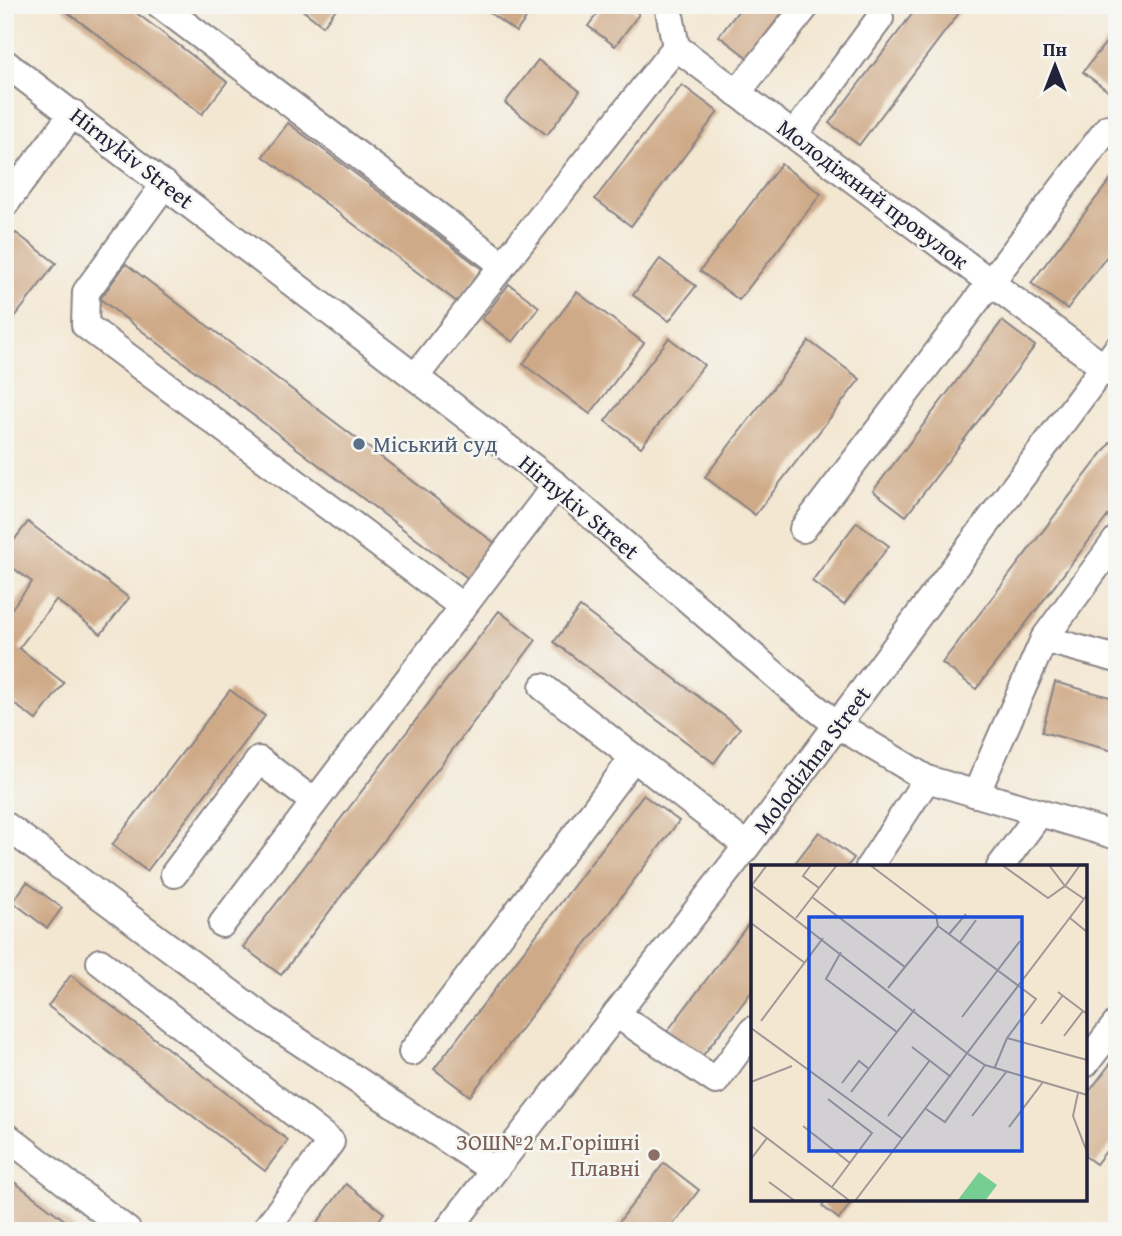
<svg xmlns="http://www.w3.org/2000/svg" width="1122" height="1236" viewBox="0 0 1122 1236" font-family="'Gentium Book Plus',serif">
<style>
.building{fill:#cfaa88}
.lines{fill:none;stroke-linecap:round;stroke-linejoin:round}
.minor-casing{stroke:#8a8486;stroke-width:30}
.minor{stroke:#fff;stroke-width:26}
.service-dot{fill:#5c6f8a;stroke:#f6f6f2;stroke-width:2.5}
.education-dot{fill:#8d6e63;stroke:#f6f6f2;stroke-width:2.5}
.labels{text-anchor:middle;stroke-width:5;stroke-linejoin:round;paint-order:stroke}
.street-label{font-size:23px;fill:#22223b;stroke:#f6f6f2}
.service-label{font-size:23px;fill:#4e5e75;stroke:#f6f6f2;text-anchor:start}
.education-label{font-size:23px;fill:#785e54;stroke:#f6f6f2;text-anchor:end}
.inset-road{fill:none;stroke:#9f9896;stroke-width:2}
.view{fill:#1d4ed8;fill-opacity:0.15;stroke:#1d4ed8;stroke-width:3.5}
.inset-edge{fill:none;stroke:#22223b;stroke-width:3.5}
</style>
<rect width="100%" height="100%" fill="#f6f6f2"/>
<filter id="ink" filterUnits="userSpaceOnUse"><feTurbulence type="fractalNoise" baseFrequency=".0143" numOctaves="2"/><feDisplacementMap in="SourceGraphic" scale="14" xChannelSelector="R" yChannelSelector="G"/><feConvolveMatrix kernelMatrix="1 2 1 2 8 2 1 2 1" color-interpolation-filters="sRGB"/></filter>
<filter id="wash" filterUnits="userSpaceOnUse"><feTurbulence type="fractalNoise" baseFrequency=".00686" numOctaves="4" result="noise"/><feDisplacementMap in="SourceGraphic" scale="28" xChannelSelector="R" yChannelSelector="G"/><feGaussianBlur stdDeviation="1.57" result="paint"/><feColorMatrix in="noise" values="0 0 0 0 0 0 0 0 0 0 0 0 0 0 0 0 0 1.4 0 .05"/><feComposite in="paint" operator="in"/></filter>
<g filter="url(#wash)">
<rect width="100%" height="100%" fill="#f3e7d2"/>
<g id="blocks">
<g class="building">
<path d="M58,5H126L227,82L202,114Z"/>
<path d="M296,5H339L323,26Z"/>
<path d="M497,5H536L516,32L490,13Z"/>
<path d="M604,5H627L639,14L615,46L588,26Z"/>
<path d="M743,5H788L748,58L719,36Z"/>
<path d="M919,5H965L859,145L829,123Z"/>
<path d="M1117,28V98L1083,72Z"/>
<path d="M538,60L580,91L547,135L505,103Z"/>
<path d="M682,85L718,112L631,226L595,199Z"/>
<path d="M288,123L482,269L457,302L263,156Z"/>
<path d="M781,164L821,194L739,300L700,271Z"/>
<path d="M1117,171V243L1067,309L1031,283Z"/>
<path d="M16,233L56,263L5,330V247Z"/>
<path d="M660,259L696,286L669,321L633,295Z"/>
<path d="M126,264L496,544L469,579L100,299Z"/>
<path d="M509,284L539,307L513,342L482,319Z"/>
<path d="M577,292L644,343L590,414L523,364Z"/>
<path d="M1002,321L1035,346L906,516L873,491Z"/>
<path d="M669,338L704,365L641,447L605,421Z"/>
<path d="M809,341L860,379L755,515L705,477Z"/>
<path d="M1117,434V504L976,689L942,663Z"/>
<path d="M28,522L129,598L101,634L56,600L19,648L64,683L36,720L5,697V617L32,582L5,562V552Z"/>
<path d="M857,522L889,546L844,605L812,581Z"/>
<path d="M580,607L740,728L714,763L554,642Z"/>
<path d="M499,611L536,640L281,975L243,947Z"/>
<path d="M1055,682L1117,699V752L1042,732Z"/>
<path d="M230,690L265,716L147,871L112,845Z"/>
<path d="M643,795L679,821L470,1096L434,1069Z"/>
<path d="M819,832L854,858L847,867H792Z"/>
<path d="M27,882L62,908L47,928L13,902Z"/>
<path d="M753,918V990L700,1059L666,1033Z"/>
<path d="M71,975L288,1140L265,1171L48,1006Z"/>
<path d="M1117,1055V1137L1096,1164L1085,1156V1097Z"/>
<path d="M664,1163L699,1190L668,1231H612Z"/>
<path d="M5,1175L79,1231L5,1229Z"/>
<path d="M346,1184L384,1213L371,1231H311Z"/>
<path d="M828,1199H854L839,1219L822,1206Z"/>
</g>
</g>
</g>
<g filter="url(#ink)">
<use href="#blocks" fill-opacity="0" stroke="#8a8486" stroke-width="2"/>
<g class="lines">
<defs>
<g id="minor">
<path d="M160,5L503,265L676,47"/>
<path d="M668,5L676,47L1117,377"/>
<path d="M5,63L556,485L790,688L838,725L927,779L1117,836"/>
<path d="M737,93L807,5"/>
<path d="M794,135L880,18"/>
<path d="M165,184L86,292L85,325L463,607L556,485"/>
<path d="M5,204L73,113"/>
<path d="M415,377L503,265"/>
<path d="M803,529L1108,128"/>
<path d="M1044,639L1117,539"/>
<path d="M543,687L747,846"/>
<path d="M976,794L1044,639L1117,659"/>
<path d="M5,825L268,1021L493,1170"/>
<path d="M869,867L927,779"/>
<path d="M1000,867L1040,813"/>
<path d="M174,874L259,760L314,802"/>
<path d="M222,924L463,607"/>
<path d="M100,962L331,1142L264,1231"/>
<path d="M616,1014L716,1081L753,1030"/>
<path d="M412,1052L634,757"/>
<path d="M1085,1064L1117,1023"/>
<path d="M5,1135L128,1231"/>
<path d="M447,1231L747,846L1117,349"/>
</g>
</defs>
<use href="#minor" class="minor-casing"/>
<use href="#minor" class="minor"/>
</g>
</g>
<circle class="service-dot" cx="359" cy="444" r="7"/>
<circle class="education-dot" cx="654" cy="1155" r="7"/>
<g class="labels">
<g class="street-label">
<text transform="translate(132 158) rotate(38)" y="8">Hirnykiv Street</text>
<text transform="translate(873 194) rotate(37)" y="8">Молодіжний провулок</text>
<text transform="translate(579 507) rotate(40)" y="8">Hirnykiv Street</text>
<text transform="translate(812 760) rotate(-53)" y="8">Molodizhna Street</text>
</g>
<g class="service-label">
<text x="373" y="452">Міський суд</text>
</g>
<g class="education-label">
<text x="640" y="1150">ЗОШ№2 м.Горішні<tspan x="640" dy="26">Плавні</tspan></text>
</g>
</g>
<g transform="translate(751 865)">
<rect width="336" height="336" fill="#f3e7d2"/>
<path d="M228,307L246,320L234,336H206Z" fill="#77ce93"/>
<path class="inset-road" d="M119,0L185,50L187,61L285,134L256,173M251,0L297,33L314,21L333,34M298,0L314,21L329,0M0,20L217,189L234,200L336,230M1,20L16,0M68,23L86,0M61,32L154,102L187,61M45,53L68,23L52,11L60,0M319,53L336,67M0,58L54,98M198,69L215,49M209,77L225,55M90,87L75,114L146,167L164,144M137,123L154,102M307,127L336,149M211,152L269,76M10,156L72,73M290,159L312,130M0,163L152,274M313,171L332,146M161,182L200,212M244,202L256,173L336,195M0,217L41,201M91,218L108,196L118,204M100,227L146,167M327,228L322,251L336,287M77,234L121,268L81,322M175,244L194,257L234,200M137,251L179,195M221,251L256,206M0,261L99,336M52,261L99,298M258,262L292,217M0,294L16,273M18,317L44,336M104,336L336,30"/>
<path class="view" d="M58,52H271V286H58Z"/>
<rect width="336" height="336" class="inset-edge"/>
</g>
<rect width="1122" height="1236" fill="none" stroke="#f6f6f2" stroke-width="28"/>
<g transform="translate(1055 66)" stroke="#f6f6f2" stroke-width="5" paint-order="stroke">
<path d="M0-5L12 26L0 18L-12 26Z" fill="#22223b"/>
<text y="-10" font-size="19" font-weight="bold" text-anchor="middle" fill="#22223b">Пн</text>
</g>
</svg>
